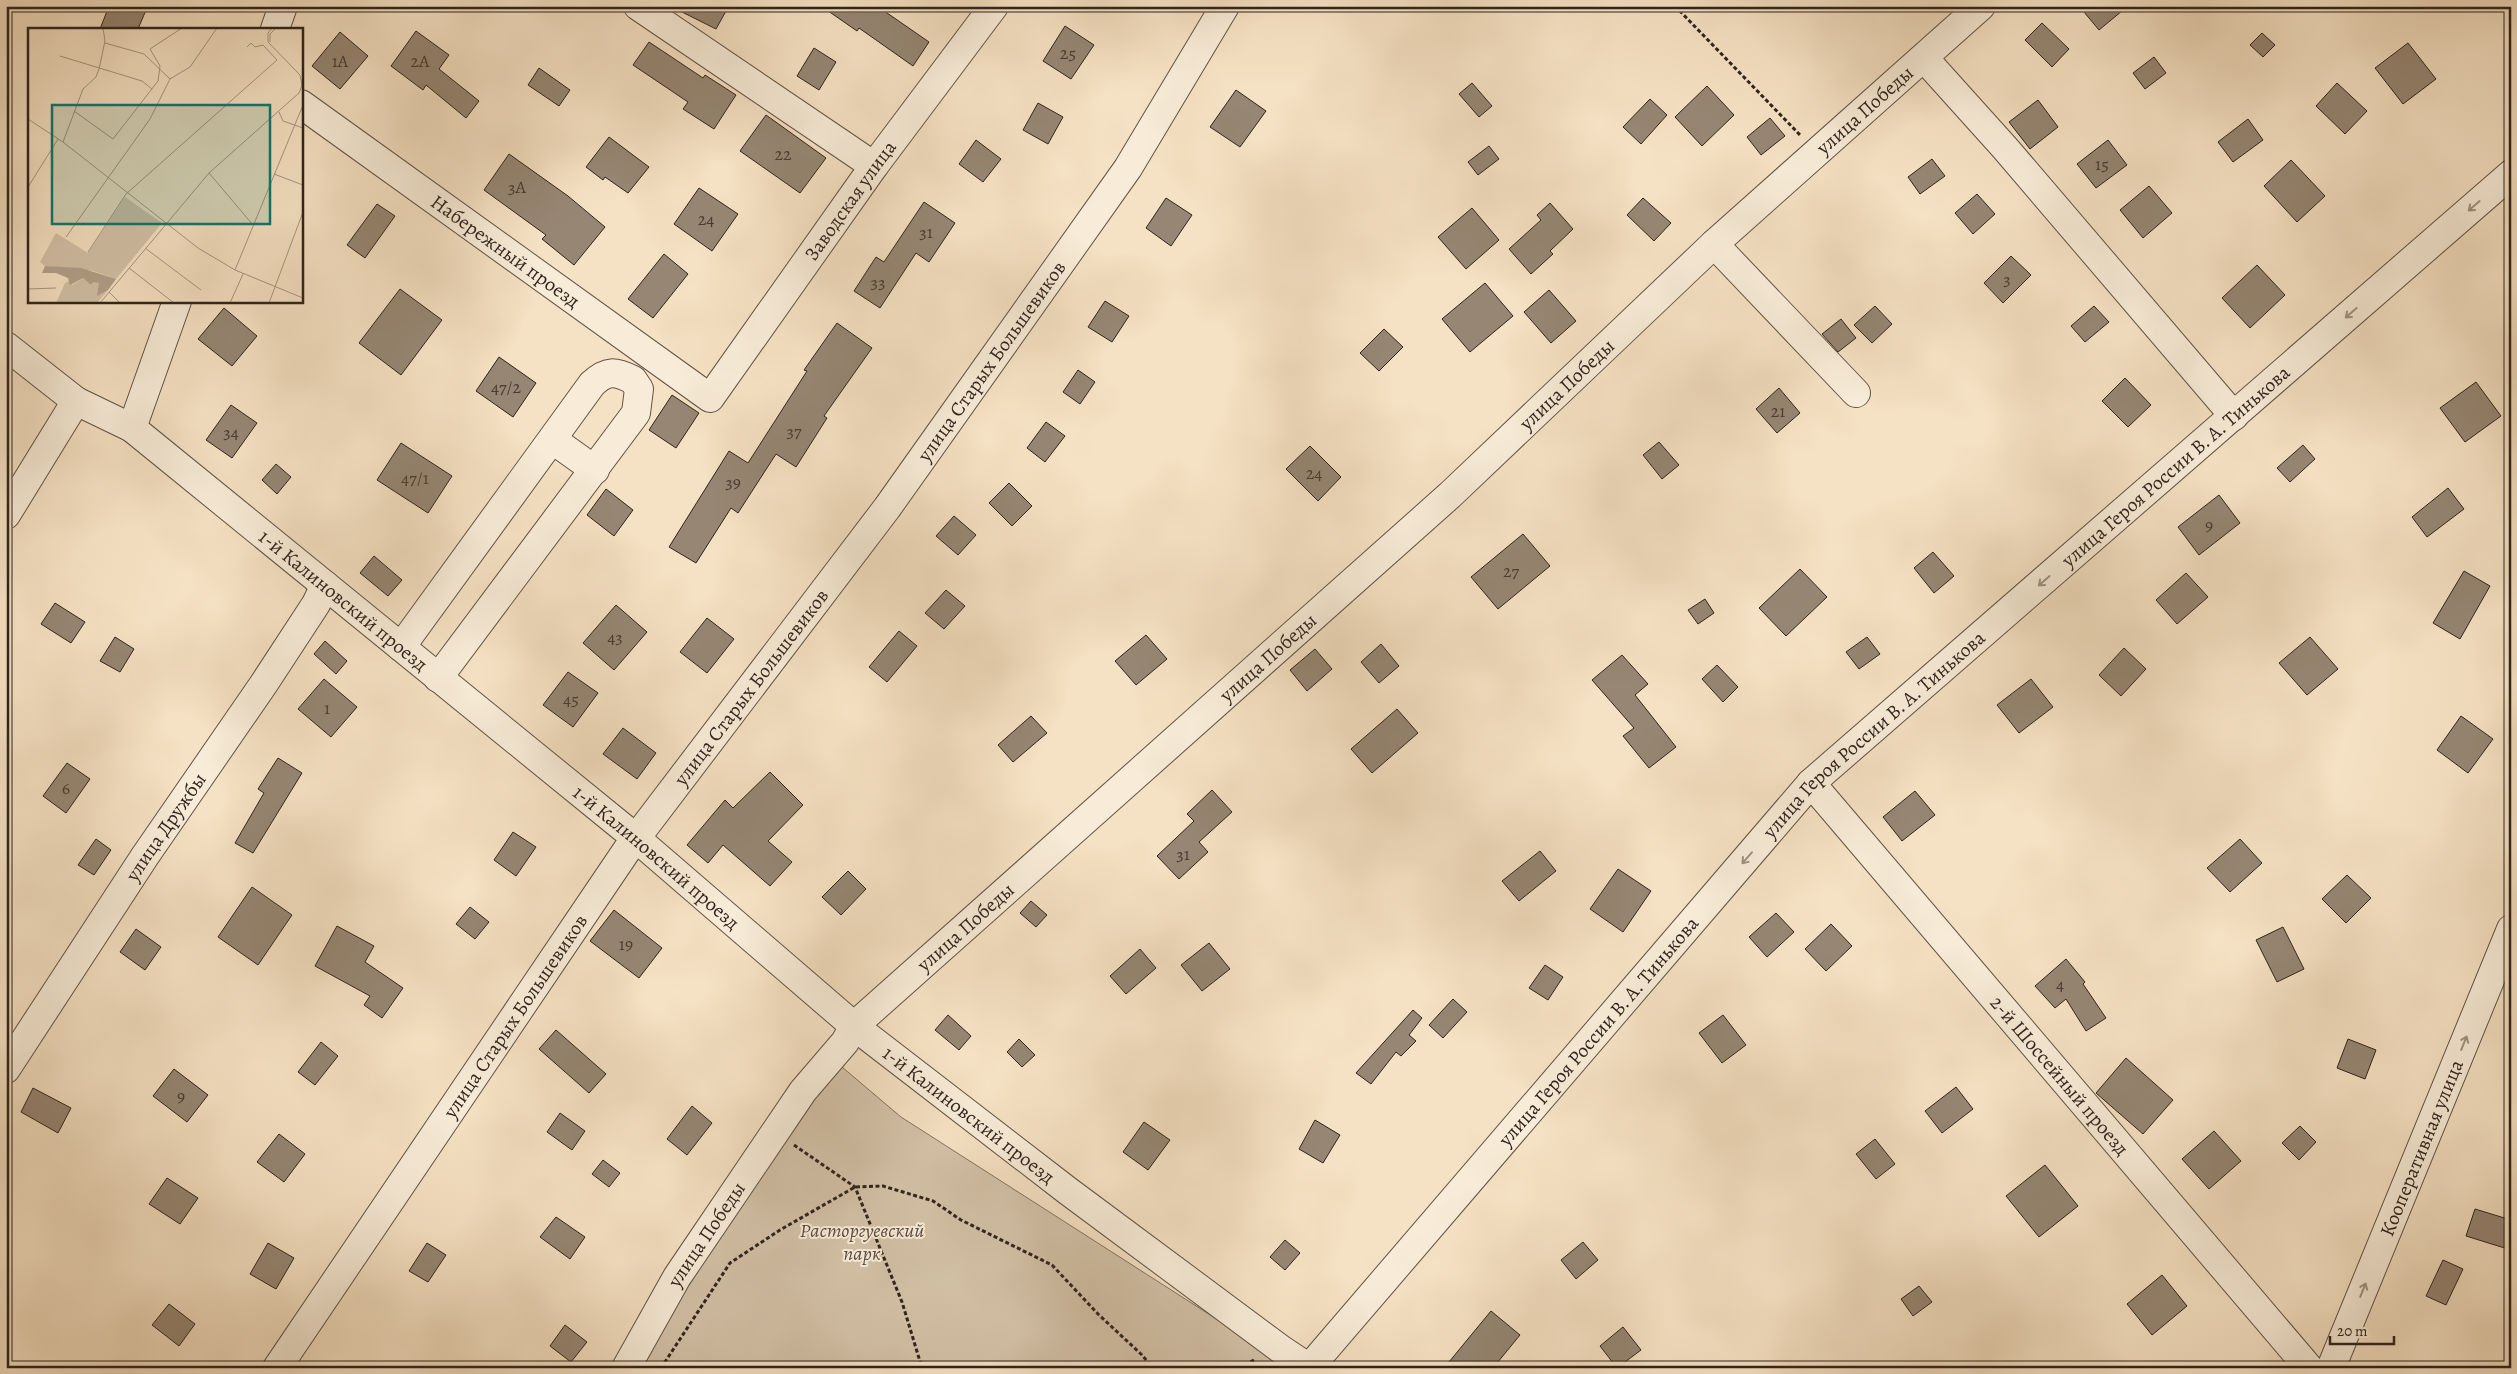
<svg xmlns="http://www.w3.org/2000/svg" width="2517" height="1374" viewBox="0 0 2517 1374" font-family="Alegreya,serif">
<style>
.green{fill:#d3c1a7;stroke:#817262}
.building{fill:#968673;stroke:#2f241d}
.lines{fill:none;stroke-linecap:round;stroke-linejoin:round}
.minor-casing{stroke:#605346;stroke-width:30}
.path{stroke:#2f241d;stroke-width:3;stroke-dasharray:4 2.5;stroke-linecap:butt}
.minor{stroke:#f8ecd8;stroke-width:28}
.oneway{stroke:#9e9284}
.labels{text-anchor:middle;stroke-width:4;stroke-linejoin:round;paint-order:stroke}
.number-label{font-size:18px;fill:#493c32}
.street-label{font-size:20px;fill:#2f241d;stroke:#f8ecd8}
.park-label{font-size:20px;font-style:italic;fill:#584b40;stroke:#f8ecd8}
.inset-road{fill:none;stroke:#a69581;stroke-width:1}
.view{fill:#0f766e;fill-opacity:0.15;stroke:#0f766e;stroke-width:2.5}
.inset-edge{fill:none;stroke:#2f241d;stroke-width:2.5}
</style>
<rect width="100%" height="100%" fill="#f5e1c3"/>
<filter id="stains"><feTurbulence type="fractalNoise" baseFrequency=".004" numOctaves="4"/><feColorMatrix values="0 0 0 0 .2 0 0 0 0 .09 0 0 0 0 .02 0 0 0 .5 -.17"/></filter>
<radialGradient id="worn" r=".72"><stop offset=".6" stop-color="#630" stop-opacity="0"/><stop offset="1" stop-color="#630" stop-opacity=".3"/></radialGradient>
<path class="green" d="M842,1067L901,1117L1268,1352L1277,1363L1272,1368H638L736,1204L782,1136Z"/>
<g class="building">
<path d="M109,6H137L146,10L138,29H100Z"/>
<path d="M670,6H717L726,11L716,29Z"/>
<path d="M821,6H877L929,42L913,66L859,28L857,31Z"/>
<path d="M2079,6H2128L2099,30Z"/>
<path d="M2042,23L2069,49L2052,67L2025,40Z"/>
<path d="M1065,26L1094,45L1071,79L1043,61Z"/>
<path d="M416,31L449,55L439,69L479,101L466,118L426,85L423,90L391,66Z"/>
<path d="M340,32L368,56L340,89L312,66Z"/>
<path d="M2262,33L2275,45L2263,57L2250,45Z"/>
<path d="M649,42L703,78L705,75L736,95L714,129L683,109L688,102L633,65Z"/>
<path d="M2408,43L2436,79L2403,104L2375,68Z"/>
<path d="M814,48L836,62L819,90L797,76Z"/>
<path d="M2154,57L2166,73L2145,89L2133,73Z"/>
<path d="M539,68L570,90L559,106L528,85Z"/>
<path d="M1472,83L1492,106L1479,117L1459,94Z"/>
<path d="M2337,83L2367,111L2345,134L2316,106Z"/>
<path d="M1707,86L1734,115L1702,146L1675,117Z"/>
<path d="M1236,90L1266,111L1240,147L1210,127Z"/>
<path d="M1650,99L1667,115L1641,144L1623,127Z"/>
<path d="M2038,100L2058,127L2030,149L2009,122Z"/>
<path d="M1038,103L1063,117L1048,144L1023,130Z"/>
<path d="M766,115L826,158L800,193L740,151Z"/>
<path d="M1770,118L1785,136L1761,155L1747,137Z"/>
<path d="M2248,119L2263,140L2233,162L2218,142Z"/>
<path d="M609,137L649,167L628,193L605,177L603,180L586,167Z"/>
<path d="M976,140L1001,159L983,182L959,164Z"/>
<path d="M2108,140L2127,165L2096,188L2077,164Z"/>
<path d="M1489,146L1499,159L1478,175L1468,162Z"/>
<path d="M509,154L568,196L605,227L574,265L542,239L546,235L484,190Z"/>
<path d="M1932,159L1945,176L1920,194L1908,177Z"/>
<path d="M2291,160L2325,196L2297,222L2264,186Z"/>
<path d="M2149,186L2172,213L2143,238L2120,210Z"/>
<path d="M699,188L738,214L712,251L674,224Z"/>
<path d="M1977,194L1995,214L1973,234L1955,213Z"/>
<path d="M1166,198L1192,215L1171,246L1146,228Z"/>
<path d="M1643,198L1671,223L1654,241L1627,215Z"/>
<path d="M924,202L955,223L929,262L916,253L880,308L854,291L876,257L884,262Z"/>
<path d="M1550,203L1573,229L1550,251L1553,254L1531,274L1509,249L1541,220L1537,215Z"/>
<path d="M377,204L395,216L365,258L347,245Z"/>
<path d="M1472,208L1499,240L1466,269L1438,237Z"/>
<path d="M664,254L688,274L653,318L628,299Z"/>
<path d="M2011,256L2031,275L2003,303L1984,283Z"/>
<path d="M2257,265L2285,295L2250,328L2222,298Z"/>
<path d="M1485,283L1513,316L1470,352L1442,319Z"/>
<path d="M400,289L442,320L401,375L359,343Z"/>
<path d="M1549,290L1576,321L1551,343L1524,312Z"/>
<path d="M1105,301L1129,316L1112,342L1088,327Z"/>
<path d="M1875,306L1892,324L1872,343L1854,325Z"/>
<path d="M2094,306L2109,322L2085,342L2071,326Z"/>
<path d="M224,308L257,336L232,366L198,339Z"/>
<path d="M1841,319L1856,338L1838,352L1822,334Z"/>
<path d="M837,323L872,348L824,416L827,418L796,467L776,454L738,513L731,508L696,563L669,547L729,451L748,463L807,371L804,370Z"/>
<path d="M1384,329L1403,347L1379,371L1360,353Z"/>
<path d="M499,357L536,383L513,417L476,391Z"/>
<path d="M1078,370L1095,382L1080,404L1063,392Z"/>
<path d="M2125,378L2151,405L2128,427L2102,401Z"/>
<path d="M2476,382L2501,416L2465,442L2440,408Z"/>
<path d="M1779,388L1800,413L1777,433L1756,409Z"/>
<path d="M672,395L699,413L676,448L649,430Z"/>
<path d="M231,405L257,423L232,458L206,440Z"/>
<path d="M1046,422L1065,436L1045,462L1027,448Z"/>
<path d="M1659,442L1679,465L1662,479L1643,455Z"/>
<path d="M401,443L452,476L428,513L377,480Z"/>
<path d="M2303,445L2315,459L2290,482L2277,468Z"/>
<path d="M1310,446L1341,477L1318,501L1286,469Z"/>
<path d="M276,464L291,477L277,494L262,480Z"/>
<path d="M1009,483L1032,506L1012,526L989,503Z"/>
<path d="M2448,488L2464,509L2427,537L2412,517Z"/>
<path d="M606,489L633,510L614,536L587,515Z"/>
<path d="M2219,495L2240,523L2199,555L2178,527Z"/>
<path d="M954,516L976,535L958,555L936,536Z"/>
<path d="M1523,534L1550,566L1498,609L1471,577Z"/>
<path d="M1933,552L1954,576L1934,593L1914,568Z"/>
<path d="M374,556L402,580L388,596L360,573Z"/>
<path d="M1800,569L1827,597L1786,636L1759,608Z"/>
<path d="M2464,571L2490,586L2460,639L2433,623Z"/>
<path d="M2186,573L2208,597L2177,624L2156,600Z"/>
<path d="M946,590L965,606L944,629L925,613Z"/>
<path d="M1705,599L1714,613L1698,624L1688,610Z"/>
<path d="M55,603L85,622L71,643L41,624Z"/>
<path d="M616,605L647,632L614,670L583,643Z"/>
<path d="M707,618L734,639L707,673L680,652Z"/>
<path d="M899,631L917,646L887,682L869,667Z"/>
<path d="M1146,635L1167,659L1136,685L1115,661Z"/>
<path d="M115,637L134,649L120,672L100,661Z"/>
<path d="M1867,637L1880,654L1859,669L1846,652Z"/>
<path d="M2310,637L2338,669L2307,695L2279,663Z"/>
<path d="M325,641L347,661L336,674L314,654Z"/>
<path d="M1381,644L1399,666L1379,683L1361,662Z"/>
<path d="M2124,648L2146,669L2121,696L2099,675Z"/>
<path d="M1315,649L1332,669L1307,691L1290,670Z"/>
<path d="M1622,655L1648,684L1635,695L1676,747L1649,768L1623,736L1634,728L1592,680Z"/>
<path d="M1717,665L1738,687L1723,702L1702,679Z"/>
<path d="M568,672L598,693L573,727L543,705Z"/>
<path d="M324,679L357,707L331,737L298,709Z"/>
<path d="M2031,679L2053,707L2019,733L1997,705Z"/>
<path d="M1397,709L1418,733L1372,773L1351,749Z"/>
<path d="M1031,716L1047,733L1013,762L998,745Z"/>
<path d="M2461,716L2493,739L2468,773L2437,750Z"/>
<path d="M623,728L656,753L637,779L603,754Z"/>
<path d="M278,758L302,773L253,853L235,843L264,793L258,789Z"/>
<path d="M67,763L90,779L66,813L43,796Z"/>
<path d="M770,772L803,805L768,841L792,862L770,886L723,845L708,863L687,845L725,800L733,808Z"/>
<path d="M1212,790L1232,812L1199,842L1208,852L1179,879L1157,856L1194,821L1187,814Z"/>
<path d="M1915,791L1935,815L1902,841L1883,817Z"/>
<path d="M513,832L536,847L516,876L494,860Z"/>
<path d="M96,839L111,850L94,875L78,865Z"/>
<path d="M2240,839L2262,863L2230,892L2207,868Z"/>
<path d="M1540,851L1556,871L1519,901L1502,881Z"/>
<path d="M1618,869L1651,891L1623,932L1590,909Z"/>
<path d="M848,871L866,889L841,915L822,897Z"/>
<path d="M2347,875L2371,898L2346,923L2322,899Z"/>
<path d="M252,887L292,915L258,965L218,937Z"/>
<path d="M1031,901L1047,915L1036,927L1020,913Z"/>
<path d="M470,907L489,922L475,939L456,924Z"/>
<path d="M614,910L662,948L639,978L590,941Z"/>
<path d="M1776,913L1794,932L1767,957L1749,937Z"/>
<path d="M1831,924L1852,946L1826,971L1805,949Z"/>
<path d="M337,926L374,946L365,962L403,988L382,1018L364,1005L370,996L315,966Z"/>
<path d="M2283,927L2304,969L2277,982L2256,940Z"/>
<path d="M136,929L161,947L145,970L120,952Z"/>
<path d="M1209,943L1230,969L1202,991L1181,965Z"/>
<path d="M1140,949L1156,968L1126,994L1110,976Z"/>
<path d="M2066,959L2085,982L2083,984L2106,1018L2086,1031L2066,999L2055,1008L2035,986Z"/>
<path d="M1545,965L1563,977L1548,1000L1529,988Z"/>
<path d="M1453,999L1467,1012L1443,1038L1429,1025Z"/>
<path d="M1413,1010L1422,1018L1409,1035L1416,1041L1401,1056L1396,1052L1371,1084L1356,1073Z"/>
<path d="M948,1015L971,1036L959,1050L935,1030Z"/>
<path d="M1723,1015L1746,1045L1722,1063L1699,1033Z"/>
<path d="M556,1030L606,1074L589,1093L539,1049Z"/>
<path d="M1019,1039L1035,1055L1022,1067L1007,1052Z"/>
<path d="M2348,1039L2376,1050L2365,1079L2337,1068Z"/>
<path d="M321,1042L338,1056L315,1085L298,1072Z"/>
<path d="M2126,1058L2173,1100L2143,1134L2096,1093Z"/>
<path d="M174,1069L208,1095L187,1122L153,1096Z"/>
<path d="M1956,1087L1973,1109L1942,1133L1925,1111Z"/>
<path d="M33,1088L71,1108L58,1133L21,1112Z"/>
<path d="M692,1106L712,1123L687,1155L667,1139Z"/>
<path d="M560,1113L585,1131L572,1150L547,1132Z"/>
<path d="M1315,1120L1340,1135L1323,1163L1299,1149Z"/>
<path d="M1144,1122L1170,1140L1148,1170L1123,1152Z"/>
<path d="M2300,1126L2316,1142L2299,1160L2282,1143Z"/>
<path d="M2214,1131L2241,1161L2209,1189L2182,1159Z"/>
<path d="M279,1134L305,1154L284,1182L257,1162Z"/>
<path d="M1875,1139L1895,1164L1876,1179L1856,1154Z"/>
<path d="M603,1160L620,1173L609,1187L592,1174Z"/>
<path d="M2045,1165L2078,1206L2039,1237L2006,1196Z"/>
<path d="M167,1178L198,1198L180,1224L149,1204Z"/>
<path d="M2475,1209L2511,1220V1250L2466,1236Z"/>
<path d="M556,1217L585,1237L570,1259L540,1237Z"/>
<path d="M1285,1240L1300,1253L1285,1270L1270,1257Z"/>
<path d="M1583,1242L1598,1260L1576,1279L1561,1260Z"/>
<path d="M268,1243L294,1258L276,1289L250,1274Z"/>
<path d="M427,1243L446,1255L428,1282L409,1271Z"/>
<path d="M2443,1260L2463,1269L2446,1305L2426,1296Z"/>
<path d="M2162,1275L2187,1306L2152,1335L2127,1304Z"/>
<path d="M1919,1286L1932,1302L1913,1316L1901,1299Z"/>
<path d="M169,1304L195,1324L179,1346L152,1325Z"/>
<path d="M1491,1311L1520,1335L1493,1368H1444Z"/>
<path d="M565,1325L587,1342L571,1362L550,1346Z"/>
<path d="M1623,1327L1641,1350L1617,1368L1600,1346Z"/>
</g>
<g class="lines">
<defs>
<g id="minor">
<path d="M638,6L874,166"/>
<path d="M275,29L283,6"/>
<path d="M1924,58L2005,148L2234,416"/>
<path id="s1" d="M301,104L710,398L874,166L994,6"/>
<path d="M1714,244L1856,393"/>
<path id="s2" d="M6,346L76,401L132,428L637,839L854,1026L1068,1191L1282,1350L1309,1368L1811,783L2511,174"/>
<path d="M132,428L177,301"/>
<path d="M553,440L595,470"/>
<path d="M6,515L76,401"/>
<path d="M401,647L592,384C607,370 615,371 633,380L639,389L636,413L438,678"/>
<path id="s3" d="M1811,783L2309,1368"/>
<path id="s4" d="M6,1069L145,856L263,685L316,604L325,585"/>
<path id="s5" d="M277,1368L627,850L887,508L1128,168L1225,6"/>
<path id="s6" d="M626,1368L677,1277L803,1091L845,1042L854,1026L1450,495L1714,244L1981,6"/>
<path id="s7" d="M2331,1368L2511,929"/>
</g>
</defs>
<use href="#minor" class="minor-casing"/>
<g class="path">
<path d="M1675,6L1800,135"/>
<path d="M794,1145L855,1187L902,1302L922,1368"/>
<path d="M661,1368L730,1263L780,1230L855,1187L883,1186L933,1201L961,1220L1052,1265L1098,1314L1141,1354L1153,1368"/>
<path d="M1239,1368L1256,1359"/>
</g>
<use href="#minor" class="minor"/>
</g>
<defs><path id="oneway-shaft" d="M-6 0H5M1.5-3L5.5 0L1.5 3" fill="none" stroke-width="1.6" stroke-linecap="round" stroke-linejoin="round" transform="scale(1.25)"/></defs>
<g class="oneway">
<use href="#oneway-shaft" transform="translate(2474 206) rotate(139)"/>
<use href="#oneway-shaft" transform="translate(2351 313) rotate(139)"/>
<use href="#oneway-shaft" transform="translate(2044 581) rotate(139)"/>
<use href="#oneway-shaft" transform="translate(1747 858) rotate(131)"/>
<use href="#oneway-shaft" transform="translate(2464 1043) rotate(-68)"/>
<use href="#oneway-shaft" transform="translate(2363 1290) rotate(-68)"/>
</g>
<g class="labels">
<g class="number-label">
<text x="1068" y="59">25</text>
<text x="340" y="67">1А</text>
<text x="420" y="67">2А</text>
<text x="783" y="160">22</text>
<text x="2102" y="170">15</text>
<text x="517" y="193">3А</text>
<text x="706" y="225">24</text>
<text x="926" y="238">31</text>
<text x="2007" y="285">3</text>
<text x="878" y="288">33</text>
<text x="506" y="393">47/2</text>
<text x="1778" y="417">21</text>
<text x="794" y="437">37</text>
<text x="231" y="438">34</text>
<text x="1314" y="479">24</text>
<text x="415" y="484">47/1</text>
<text x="733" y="488">39</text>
<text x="2209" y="531">9</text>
<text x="1511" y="577">27</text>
<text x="615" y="643">43</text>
<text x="571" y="705">45</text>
<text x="327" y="714">1</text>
<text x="66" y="794">6</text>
<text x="1183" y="860">31</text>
<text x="626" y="950">19</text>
<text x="2060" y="990">4</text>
<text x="181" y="1102">9</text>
</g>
<g class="street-label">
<text dy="7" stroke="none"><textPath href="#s6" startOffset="1776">улица Победы</textPath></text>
<text dy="7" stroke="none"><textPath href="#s1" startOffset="746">Заводская улица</textPath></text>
<text dy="7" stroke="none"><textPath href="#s1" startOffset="252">Набережный проезд</textPath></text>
<text dy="7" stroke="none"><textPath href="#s5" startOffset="1235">улица Старых Большевиков</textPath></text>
<text dy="7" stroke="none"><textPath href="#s6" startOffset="1371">улица Победы</textPath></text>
<text dy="7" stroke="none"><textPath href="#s2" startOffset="2912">улица Героя России В. А. Тинькова</textPath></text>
<text dy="7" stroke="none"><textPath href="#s2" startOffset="424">1-й Калиновский проезд</textPath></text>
<text dy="7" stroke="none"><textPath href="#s6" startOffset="966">улица Победы</textPath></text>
<text dy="7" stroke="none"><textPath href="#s5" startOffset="830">улица Старых Большевиков</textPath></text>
<text dy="7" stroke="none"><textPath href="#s2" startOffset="2508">улица Героя России В. А. Тинькова</textPath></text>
<text dy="7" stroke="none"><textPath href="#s4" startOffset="290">улица Дружбы</textPath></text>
<text dy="7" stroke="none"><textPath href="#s2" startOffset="829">1-й Калиновский проезд</textPath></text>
<text dy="7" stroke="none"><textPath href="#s6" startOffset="561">улица Победы</textPath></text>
<text dy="7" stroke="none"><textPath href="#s5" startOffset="425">улица Старых Большевиков</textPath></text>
<text dy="7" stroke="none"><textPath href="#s2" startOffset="2102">улица Героя России В. А. Тинькова</textPath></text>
<text dy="7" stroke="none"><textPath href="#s3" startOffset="384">2-й Шоссейный проезд</textPath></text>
<text dy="7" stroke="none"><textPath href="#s2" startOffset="1234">1-й Калиновский проезд</textPath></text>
<text dy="7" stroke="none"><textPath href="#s7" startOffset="238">Кооперативная улица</textPath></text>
<text dy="7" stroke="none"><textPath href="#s6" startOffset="156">улица Победы</textPath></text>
</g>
<g class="park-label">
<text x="862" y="1237">Расторгуевский<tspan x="862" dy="23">парк</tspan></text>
</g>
</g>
<g transform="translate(28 28)">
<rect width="275" height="275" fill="#f5e1c3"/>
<path d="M97,169L134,195L88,251L65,243L17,238L12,234L28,205L60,225ZM55,250L63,257L65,253L71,255V264L80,262L69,275H28L37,255L41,253L44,257Z" fill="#d3c1a7"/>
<path d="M17,238L53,240L88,251L80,262L69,268L71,255L65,254L63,257L55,250L42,257L40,250L28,245H14Z" fill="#b2a18b"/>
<path class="inset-road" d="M242,14V6L248,0M77,15L116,26L142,51M32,28L114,53L124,61M46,83L85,111L130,53L132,38L122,21L154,0M251,84L255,93L275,100M0,91L35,114L170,220L207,242L275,270M35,114L55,61L68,49L71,41L77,13L75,0M181,145L225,197M246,146L275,157M0,159L30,111M38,209L122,91L142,51L162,39L189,0M117,220L173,262M60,224L98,166L249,32L235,17L227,19L223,15L219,19M101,240L146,275M207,242L275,77M0,261L28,260M81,264L92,275M72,275L181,145L271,65L274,57L272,47L240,14V5L244,0M202,275L215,246M241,275L275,184"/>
<path class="view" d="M24,77H242V196H24Z"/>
<rect width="275" height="275" class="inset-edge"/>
</g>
<rect width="2517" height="1374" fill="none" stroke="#f5e1c3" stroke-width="25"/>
<rect x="8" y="8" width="2502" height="1359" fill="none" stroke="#2f241d" stroke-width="2.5"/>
<rect x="12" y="12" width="2492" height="1349" fill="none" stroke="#2f241d"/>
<path d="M2330 1336v8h64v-8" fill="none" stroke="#2f241d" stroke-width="2.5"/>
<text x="2337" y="1336" font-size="15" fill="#2f241d" stroke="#f8ecd8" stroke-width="4" paint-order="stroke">20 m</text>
<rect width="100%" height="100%" filter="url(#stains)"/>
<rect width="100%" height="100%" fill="url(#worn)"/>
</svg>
